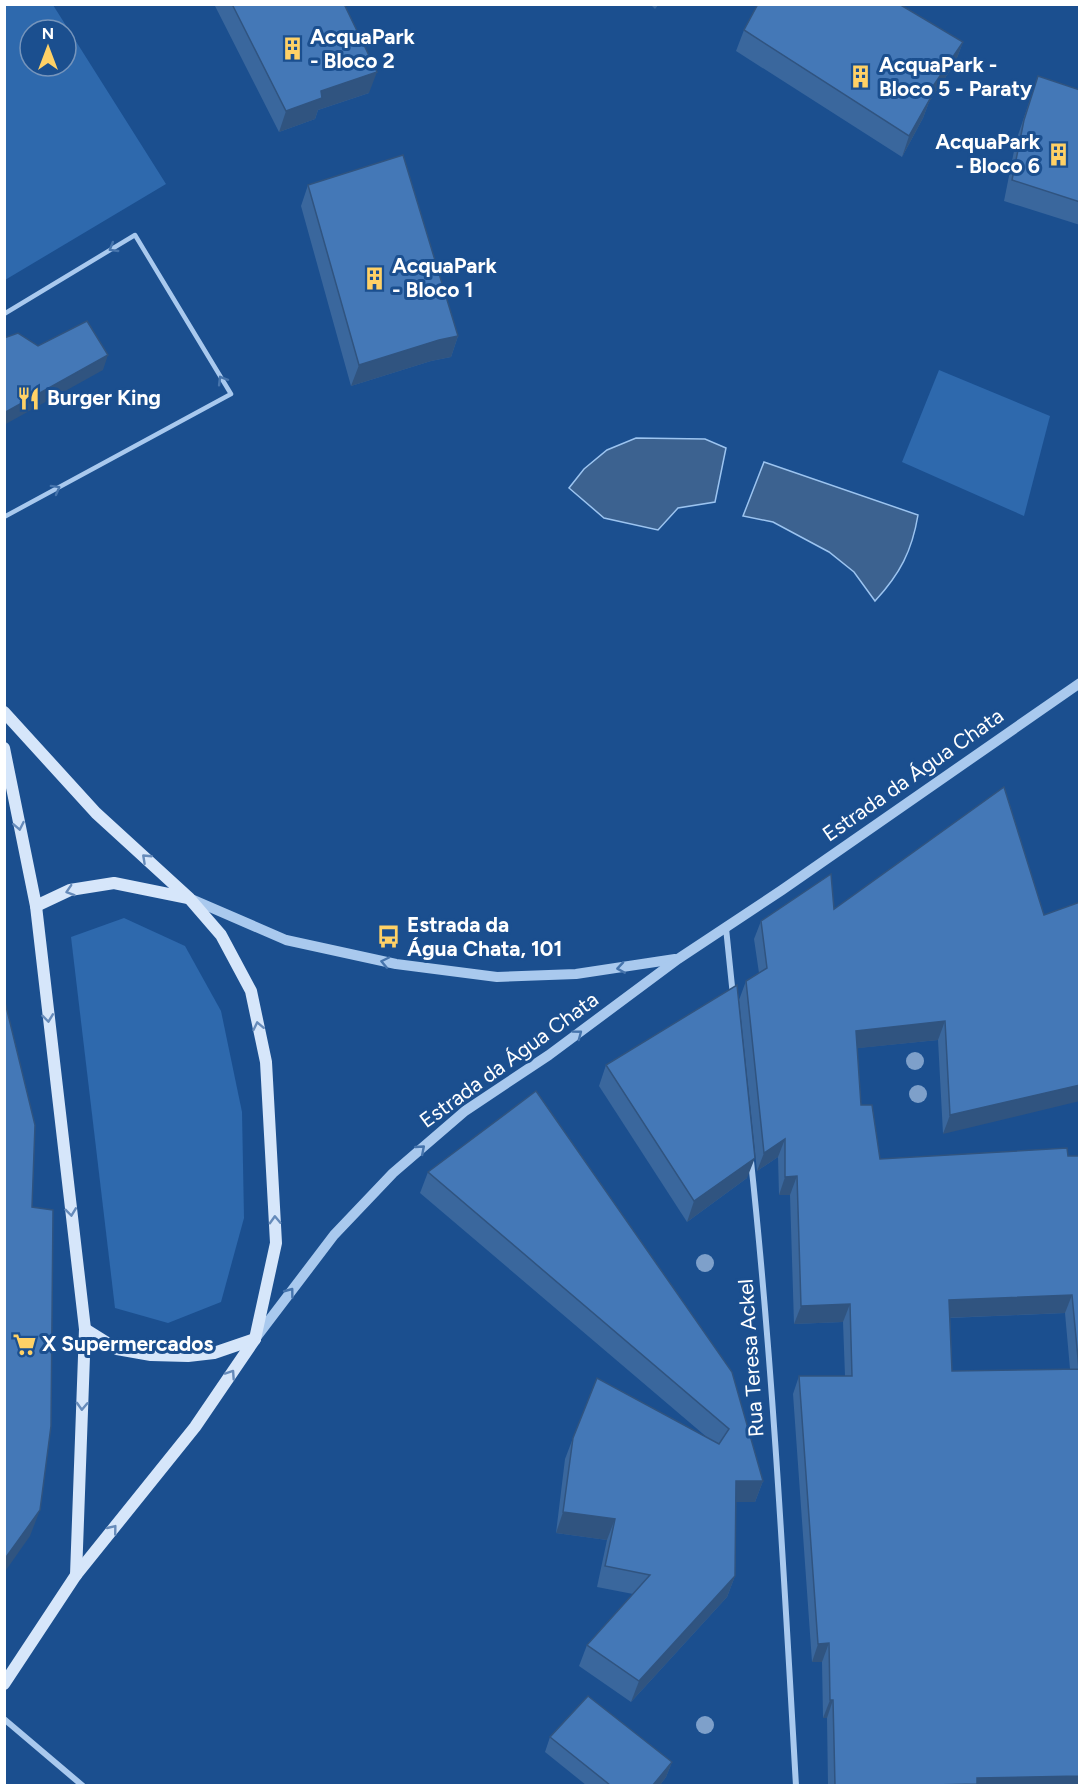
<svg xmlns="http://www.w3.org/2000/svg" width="1084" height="1790" viewBox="0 0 1084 1790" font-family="Figtree,sans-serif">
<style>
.green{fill:#2e69ad;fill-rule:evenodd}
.water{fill:#3c6290;stroke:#9cc4f0;stroke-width:1.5}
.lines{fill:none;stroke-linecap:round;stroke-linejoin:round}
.service{stroke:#a9c9ee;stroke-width:4.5}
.minor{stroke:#a9c9ee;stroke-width:6}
.tertiary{stroke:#a9c9ee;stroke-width:10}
.secondary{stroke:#d6e6fa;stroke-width:12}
.tree{fill:#7ea0ca}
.wall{fill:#3a679d;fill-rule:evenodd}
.shaded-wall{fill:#305480}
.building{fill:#4478b7;stroke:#305480;stroke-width:1.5;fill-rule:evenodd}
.oneway{stroke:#4674ac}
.oneway2{stroke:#668bba}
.labels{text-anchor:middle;stroke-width:6;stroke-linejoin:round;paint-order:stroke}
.poi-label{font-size:21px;font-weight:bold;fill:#fff;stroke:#1b4f8f;text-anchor:start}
.street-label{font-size:21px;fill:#fff;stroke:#1b4f8f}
</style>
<rect width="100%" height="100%" fill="#1b4f8f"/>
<g class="green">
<path d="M4,5H53L166,184L5,280ZM30,30H66V66H30Z"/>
<path d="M939,370L1050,416L1024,516L902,462Z"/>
<path d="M124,918L185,946L221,1011L242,1112L244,1218L221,1302L168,1323L115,1308L71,937Z"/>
</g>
<g class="water">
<path d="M636,438L705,439L726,448L715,502L678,508L658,530L604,518L569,488L584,469L607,450Z"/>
<path d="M764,462L918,515C912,551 900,574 875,601L854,572L829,552L773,522L743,516Z"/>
</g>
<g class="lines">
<path class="service" d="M4,314L135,235L231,394L4,517"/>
<g class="minor">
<path d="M726,928L733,996"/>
<path d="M751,1161C773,1368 784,1577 796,1786"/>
<path d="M4,1719L83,1786"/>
</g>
<g class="tertiary">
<path d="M189,898L286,940L396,964L497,977L576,974L675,959"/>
<path d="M255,1339L334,1235L393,1173L465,1111L549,1055L678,959L782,890L1080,683"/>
</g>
<g class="secondary">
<path d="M4,712L96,813L189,898L221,935L251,991L266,1062L276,1243L255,1339L195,1427L76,1575L4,1684"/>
<path d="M4,748L36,906L85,1329L76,1575"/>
<path d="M36,906L70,890L114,883L188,898"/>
<path d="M85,1329L117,1349L151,1355L188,1356L214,1353L255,1339"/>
</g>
</g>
<g class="tree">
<circle cx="915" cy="1061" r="9"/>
<circle cx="918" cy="1094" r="9"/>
<circle cx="705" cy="1263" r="9"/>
<circle cx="705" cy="1725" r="9"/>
</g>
<g class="wall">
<path d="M214,4H344L369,93L318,110L315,119L279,132Z"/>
<path d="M650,4H659L655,9Z"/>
<path d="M744,30L963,42L955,63L929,102L923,118L902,157L736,51Z"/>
<path d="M1038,76L1080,90V225L1004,201L1016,141Z"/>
<path d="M308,185L458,336L451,357L431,361L351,386L301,206Z"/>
<path d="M834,909L1044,915L943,1134L938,1040L857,1048L861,1105L880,1159L1080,1156V1785H828L827,1718H823L822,1662H812L793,1394L799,1376H845L843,1322L794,1324L790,1195H779L778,1157L757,1171L739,1000L746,981L759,973L754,939L761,921ZM1065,1313L1070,1369L952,1371L950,1318Z"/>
<path d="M606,1065L747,1178L687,1222L599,1086Z"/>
<path d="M536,1091L763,1481L755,1502H736L735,1576L727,1597L631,1702L579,1666L587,1645L633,1594L597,1587L607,1540L556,1533L565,1459L573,1438L709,1439L420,1193L428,1172Z"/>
<path d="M550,1737L672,1762L666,1777L660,1785H586L545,1752Z"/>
</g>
<g class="shaded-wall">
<path d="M963,42L955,63L929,102L923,118L902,157L909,136L927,95Z"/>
<path d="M377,72L369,93L318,110L315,119L279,132L286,111L321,91Z"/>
<path d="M458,336L451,357L431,361L351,386L359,365L439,340Z"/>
<path d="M108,355L103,370L4,425V413Z"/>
<path d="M945,1021L938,1040L850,1049L856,1031Z"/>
<path d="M1080,1085V1101L943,1134L950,1115Z"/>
<path d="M785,1139L778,1157L757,1171L764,1153Z"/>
<path d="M755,1158L747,1178L687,1222L694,1201Z"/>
<path d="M797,1176L790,1195H779L785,1177Z"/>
<path d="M1072,1295L1065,1313L942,1318L949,1300Z"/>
<path d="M850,1304L843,1322L794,1324L801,1306Z"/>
<path d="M736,1481H763L755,1502H729Z"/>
<path d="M40,1510L30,1536L4,1573V1560Z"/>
<path d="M563,1512L615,1519L607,1540L556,1533Z"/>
<path d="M735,1576L727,1597L631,1702L639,1681Z"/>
<path d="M829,1643L822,1662H812L818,1644Z"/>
<path d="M830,1700H833L827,1718H823Z"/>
<path d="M672,1762L666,1777L660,1785H653Z"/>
<path d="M1080,1776V1785H932L977,1778Z"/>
</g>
<g class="building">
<path d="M232,4H344L377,72L321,91L322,98L286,111Z"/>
<path d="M758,4H899L963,42L927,95L931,97L909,136L744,30Z"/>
<path d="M1038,76L1080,90V202L1012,180L1024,120Z"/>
<path d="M403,155L458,336L439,340L359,365L308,185Z"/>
<path d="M87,321L108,355L4,413V338L18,333L38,346Z"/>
<path d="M1004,787L1044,915L1080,902V1085L950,1115L945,1021L856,1031L861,1105H872L880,1159L1067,1148L1068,1156H1080V1776L977,1778V1784L932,1785H835L833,1700H830L829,1643L818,1644L799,1376H852L850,1304L801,1306L797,1176L785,1177V1139L764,1153L746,981L767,968L761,921L831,874L834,909ZM1072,1295L1079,1369L952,1371L949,1300Z"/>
<path d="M737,985L755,1158L694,1201L606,1065Z"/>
<path d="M4,998L35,1125L32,1207L53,1210L51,1426L40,1510L4,1560Z"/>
<path d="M536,1091L732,1372L763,1481H736L735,1576L639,1681L587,1645L650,1575L605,1566L615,1519L563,1512L573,1438L597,1378L719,1444L729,1429L428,1172Z"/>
<path d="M588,1696L672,1762L653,1785H610L550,1737Z"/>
</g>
<defs><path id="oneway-chevron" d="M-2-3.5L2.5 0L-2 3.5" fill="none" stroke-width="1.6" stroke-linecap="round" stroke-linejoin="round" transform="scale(1.5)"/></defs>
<g class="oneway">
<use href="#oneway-chevron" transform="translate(113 248) rotate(149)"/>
<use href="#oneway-chevron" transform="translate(222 380) rotate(-121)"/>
<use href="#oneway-chevron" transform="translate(56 489) rotate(-29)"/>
<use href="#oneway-chevron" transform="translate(385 962) rotate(-168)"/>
<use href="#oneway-chevron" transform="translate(621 968) rotate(171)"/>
<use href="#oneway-chevron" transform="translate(578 1034) rotate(-37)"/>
<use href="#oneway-chevron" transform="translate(421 1149) rotate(-41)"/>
<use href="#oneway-chevron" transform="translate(290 1292) rotate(-53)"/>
</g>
<g class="oneway2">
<use href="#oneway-chevron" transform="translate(19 826) rotate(79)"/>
<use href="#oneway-chevron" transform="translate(146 858) rotate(-137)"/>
<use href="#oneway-chevron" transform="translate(70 891) rotate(162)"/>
<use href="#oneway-chevron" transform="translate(48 1018) rotate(83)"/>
<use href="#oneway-chevron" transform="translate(258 1026) rotate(-102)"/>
<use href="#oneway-chevron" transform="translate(71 1212) rotate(83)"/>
<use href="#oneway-chevron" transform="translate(275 1220) rotate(-92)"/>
<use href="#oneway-chevron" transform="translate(231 1374) rotate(-56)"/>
<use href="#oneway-chevron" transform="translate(82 1406) rotate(92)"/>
<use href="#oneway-chevron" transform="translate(113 1529) rotate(-51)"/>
</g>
<defs>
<symbol id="building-bare" viewBox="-9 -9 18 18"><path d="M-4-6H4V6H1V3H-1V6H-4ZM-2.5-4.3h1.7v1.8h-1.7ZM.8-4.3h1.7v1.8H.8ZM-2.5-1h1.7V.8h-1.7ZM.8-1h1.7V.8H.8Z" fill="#ffd166" stroke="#1b4f8f" stroke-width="2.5" paint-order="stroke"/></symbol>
<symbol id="restaurant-bare" viewBox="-9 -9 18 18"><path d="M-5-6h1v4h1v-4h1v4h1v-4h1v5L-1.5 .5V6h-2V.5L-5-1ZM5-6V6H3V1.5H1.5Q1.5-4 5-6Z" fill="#ffd166" stroke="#1b4f8f" stroke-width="2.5" paint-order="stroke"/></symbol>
<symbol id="bus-bare" viewBox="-9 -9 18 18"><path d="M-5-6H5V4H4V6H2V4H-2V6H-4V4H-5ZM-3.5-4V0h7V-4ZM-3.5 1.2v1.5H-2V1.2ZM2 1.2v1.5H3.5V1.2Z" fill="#ffd166" stroke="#1b4f8f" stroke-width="2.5" paint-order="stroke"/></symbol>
<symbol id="supermarket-bare" viewBox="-9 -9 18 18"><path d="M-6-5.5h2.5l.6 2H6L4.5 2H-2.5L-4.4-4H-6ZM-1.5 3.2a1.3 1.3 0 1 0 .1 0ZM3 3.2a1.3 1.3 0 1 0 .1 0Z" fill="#ffd166" stroke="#1b4f8f" stroke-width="2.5" paint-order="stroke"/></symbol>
</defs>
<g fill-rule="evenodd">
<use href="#building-bare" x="276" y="32" width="33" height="33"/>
<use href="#building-bare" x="844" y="60" width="33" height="33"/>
<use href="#building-bare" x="1042" y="138" width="33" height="33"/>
<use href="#building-bare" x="358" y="262" width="33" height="33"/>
<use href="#restaurant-bare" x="12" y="382" width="33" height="33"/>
<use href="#bus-bare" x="372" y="920" width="33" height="33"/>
<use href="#supermarket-bare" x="8" y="1328" width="33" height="33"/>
</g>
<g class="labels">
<g class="poi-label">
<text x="310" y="44">AcquaPark<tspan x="310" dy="24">- Bloco 2</tspan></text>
<text x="879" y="72">AcquaPark -<tspan x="879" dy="24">Bloco 5 - Paraty</tspan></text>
<text x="1040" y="149" text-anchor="end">AcquaPark<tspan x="1040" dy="24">- Bloco 6</tspan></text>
<text x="392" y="273">AcquaPark<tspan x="392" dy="24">- Bloco 1</tspan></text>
<text x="47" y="405">Burger King</text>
<text x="407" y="932">Estrada da<tspan x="407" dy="24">Água Chata, 101</tspan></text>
<text x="42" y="1351">X Supermercados</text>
</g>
<g class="street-label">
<text transform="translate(913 775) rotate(-35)" y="7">Estrada da Água Chata</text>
<text transform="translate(509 1060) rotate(-36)" y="7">Estrada da Água Chata</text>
<text transform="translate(751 1358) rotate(-94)" y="7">Rua Teresa Ackel</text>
</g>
</g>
<rect width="1084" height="1790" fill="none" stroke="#ffffff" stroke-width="12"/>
<g transform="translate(48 48)"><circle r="28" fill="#1b4f8f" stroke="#7695bc" stroke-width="1.5"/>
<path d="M0-4.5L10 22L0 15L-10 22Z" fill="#ffd166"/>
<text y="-9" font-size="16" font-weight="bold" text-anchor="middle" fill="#ffffff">N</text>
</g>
</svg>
